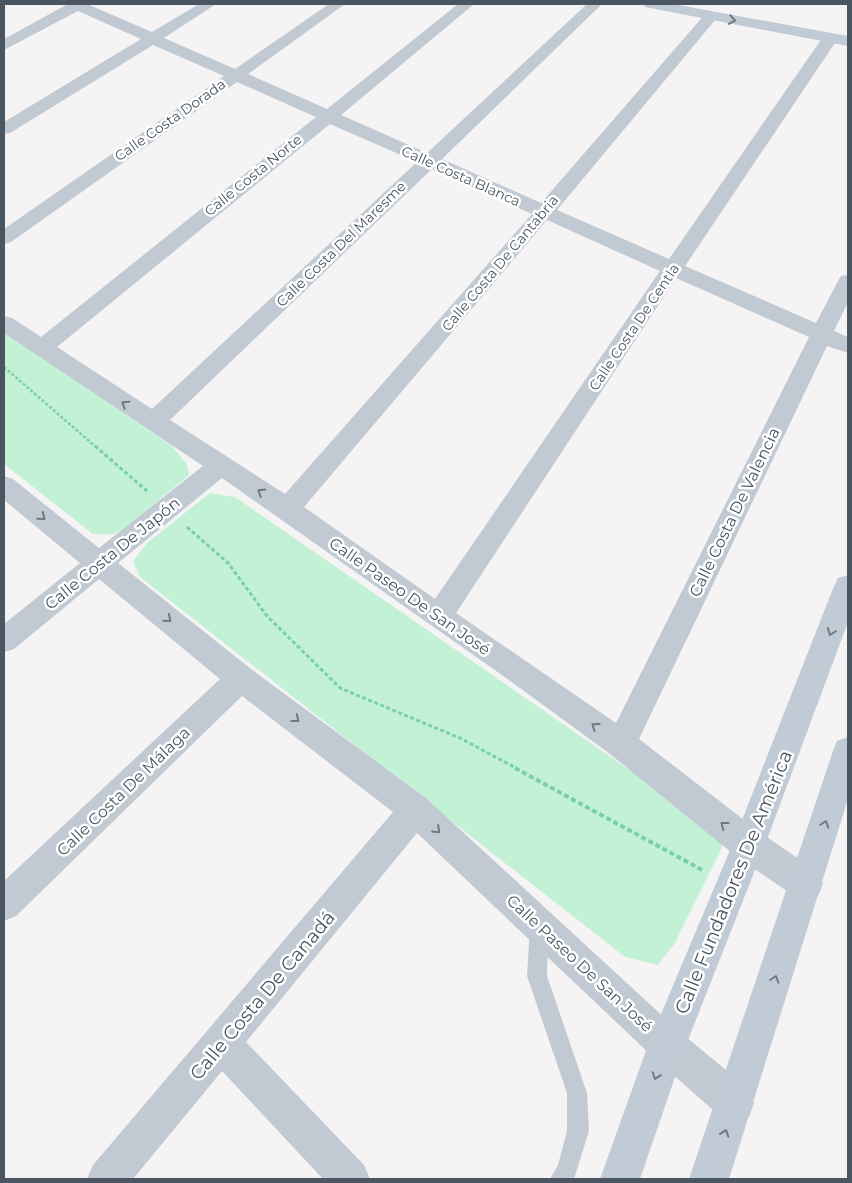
<svg xmlns="http://www.w3.org/2000/svg" width="852" height="1183" viewBox="0 0 852 1183" font-family="Montserrat,sans-serif">
<style>
.green{fill:#c3f1d5}
.lines{fill:none;stroke-linecap:round;stroke-linejoin:round}
.path-far2{stroke:#7ad0a6;stroke-width:2.5;stroke-dasharray:3 2;stroke-linecap:butt}
.path-far1{stroke:#7ad0a6;stroke-width:3;stroke-dasharray:4 2.5;stroke-linecap:butt}
.path{stroke:#7ad0a6;stroke-width:4;stroke-dasharray:5 3;stroke-linecap:butt}
.lane{fill:#c1cad2;fill-rule:evenodd}
.street{fill:#c1cad2;fill-rule:evenodd}
.secondary{fill:#c1cbd6;fill-rule:evenodd}
.oneway{stroke:#6e7984}
.oneway2{stroke:#6e7983}
.labels{text-anchor:middle;stroke-width:5;stroke-linejoin:round;paint-order:stroke}
.far-street-label{font-size:14px;fill:#4a5661;stroke:#fff}
.street-label{font-size:16px;fill:#4a5661;stroke:#fff}
.near-street-label{font-size:19px;fill:#4a5661;stroke:#fff}
</style>
<rect width="100%" height="100%" fill="#f5f3f3"/>
<g class="green">
<path d="M4,332L172,446L186,463L189,475L123,530L114,534H93L4,464Z"/>
<path d="M210,493L235,497L709,825L725,841L675,943L658,965L625,957L140,577L133,561L147,543Z"/>
</g>
<g class="lines">
<path class="path-far2" d="M4,367L96,447"/>
<g class="path-far1">
<path d="M95,446L147,491"/>
<path d="M187,527L228,563L267,616L340,688L460,738L518,769"/>
</g>
<path class="path" d="M515,768L704,871"/>
<path class="lane" d="M539,919L546,921L548,928L547,976L587,1093L589,1131L574,1179H550L558,1165L567,1131V1093L527,976L530,928L532,921Z"/>
<path class="street" d="M68,4H87L152,32L199,4H216L164,38L235,69L329,4H345L248,74L327,109L458,4H474L341,115L427,153L587,4H602L442,159L541,203L706,13H716L719,16L716,19L557,210L669,259L825,34H837L839,37L685,266L816,323L838,281L841,276L848,275V302L834,331L848,337V353L827,346L639,739L761,833L818,872L823,884L818,896L806,901L794,896L737,857L610,754L509,680L222,478L118,563L251,669L427,799L680,1032L749,1089L754,1103L749,1117L735,1122L721,1117L654,1058L417,833L246,1042L364,1165L370,1179H323L222,1071L133,1179H87L93,1165L393,812L242,696L16,916L4,921V881L220,679L99,579L14,649L4,652V624L80,563L4,500V476L13,479L99,548L203,466L4,333V316L12,318L41,337L316,117L237,82L11,242L4,244V229L224,76L153,45L10,133L4,134V122L141,39L78,11L4,50V39ZM330,124L417,162L152,409L57,347ZM432,169L532,214L285,494L170,420ZM547,220L660,271L435,599L304,507ZM676,278L809,337L616,723L456,613Z"/>
<g class="secondary">
<path d="M643,4H673L848,36V46L650,8L645,7Z"/>
<path d="M848,575V622L765,845L686,1045L640,1179H600L648,1045L733,843L834,586L838,578Z"/>
<path d="M848,737V799L729,1179H689L833,751L837,741Z"/>
</g>
</g>
<defs><path id="oneway-chevron" d="M-2-3.5L2.5 0L-2 3.5" fill="none" stroke-width="1.6" stroke-linecap="round" stroke-linejoin="round" transform="scale(1.25)"/></defs>
<g class="oneway">
<use href="#oneway-chevron" transform="translate(732 20) rotate(10)"/>
<use href="#oneway-chevron" transform="translate(831 632) rotate(111)"/>
<use href="#oneway-chevron" transform="translate(825 824) rotate(-72)"/>
<use href="#oneway-chevron" transform="translate(775 979) rotate(-72)"/>
<use href="#oneway-chevron" transform="translate(656 1076) rotate(109)"/>
<use href="#oneway-chevron" transform="translate(725 1133) rotate(-71)"/>
</g>
<g class="oneway2">
<use href="#oneway-chevron" transform="translate(125 404) rotate(-147)"/>
<use href="#oneway-chevron" transform="translate(261 492) rotate(-148)"/>
<use href="#oneway-chevron" transform="translate(42 517) rotate(39)"/>
<use href="#oneway-chevron" transform="translate(168 619) rotate(39)"/>
<use href="#oneway-chevron" transform="translate(296 719) rotate(37)"/>
<use href="#oneway-chevron" transform="translate(595 726) rotate(-144)"/>
<use href="#oneway-chevron" transform="translate(724 825) rotate(-142)"/>
<use href="#oneway-chevron" transform="translate(437 830) rotate(43)"/>
</g>
<g class="labels">
<g class="far-street-label">
<text transform="translate(170 120) rotate(-35)" y="5">Calle Costa Dorada</text>
<text transform="translate(253 175) rotate(-39)" y="5">Calle Costa Norte</text>
<text transform="translate(461 176) rotate(24)" y="5">Calle Costa Blanca</text>
<text transform="translate(341 244) rotate(-44)" y="5">Calle Costa Del Maresme</text>
<text transform="translate(500 263) rotate(-50)" y="5">Calle Costa De Cantabria</text>
<text transform="translate(634 327) rotate(-56)" y="5">Calle Costa De Centla</text>
</g>
<g class="street-label">
<text transform="translate(734 512) rotate(-64)" y="6">Calle Costa De Valencia</text>
<text transform="translate(112 553) rotate(-39)" y="6">Calle Costa De Japón</text>
<text transform="translate(410 596) rotate(35)" y="6">Calle Paseo De San José</text>
<text transform="translate(123 791) rotate(-44)" y="6">Calle Costa De Málaga</text>
<text transform="translate(580 963) rotate(43)" y="6">Calle Paseo De San José</text>
</g>
<g class="near-street-label">
<text transform="translate(733 882) rotate(-68)" y="7">Calle Fundadores De América</text>
<text transform="translate(262 995) rotate(-50)" y="7">Calle Costa De Canadá</text>
</g>
</g>
<rect width="852" height="1183" fill="none" stroke="#4a5661" stroke-width="10"/>
</svg>
